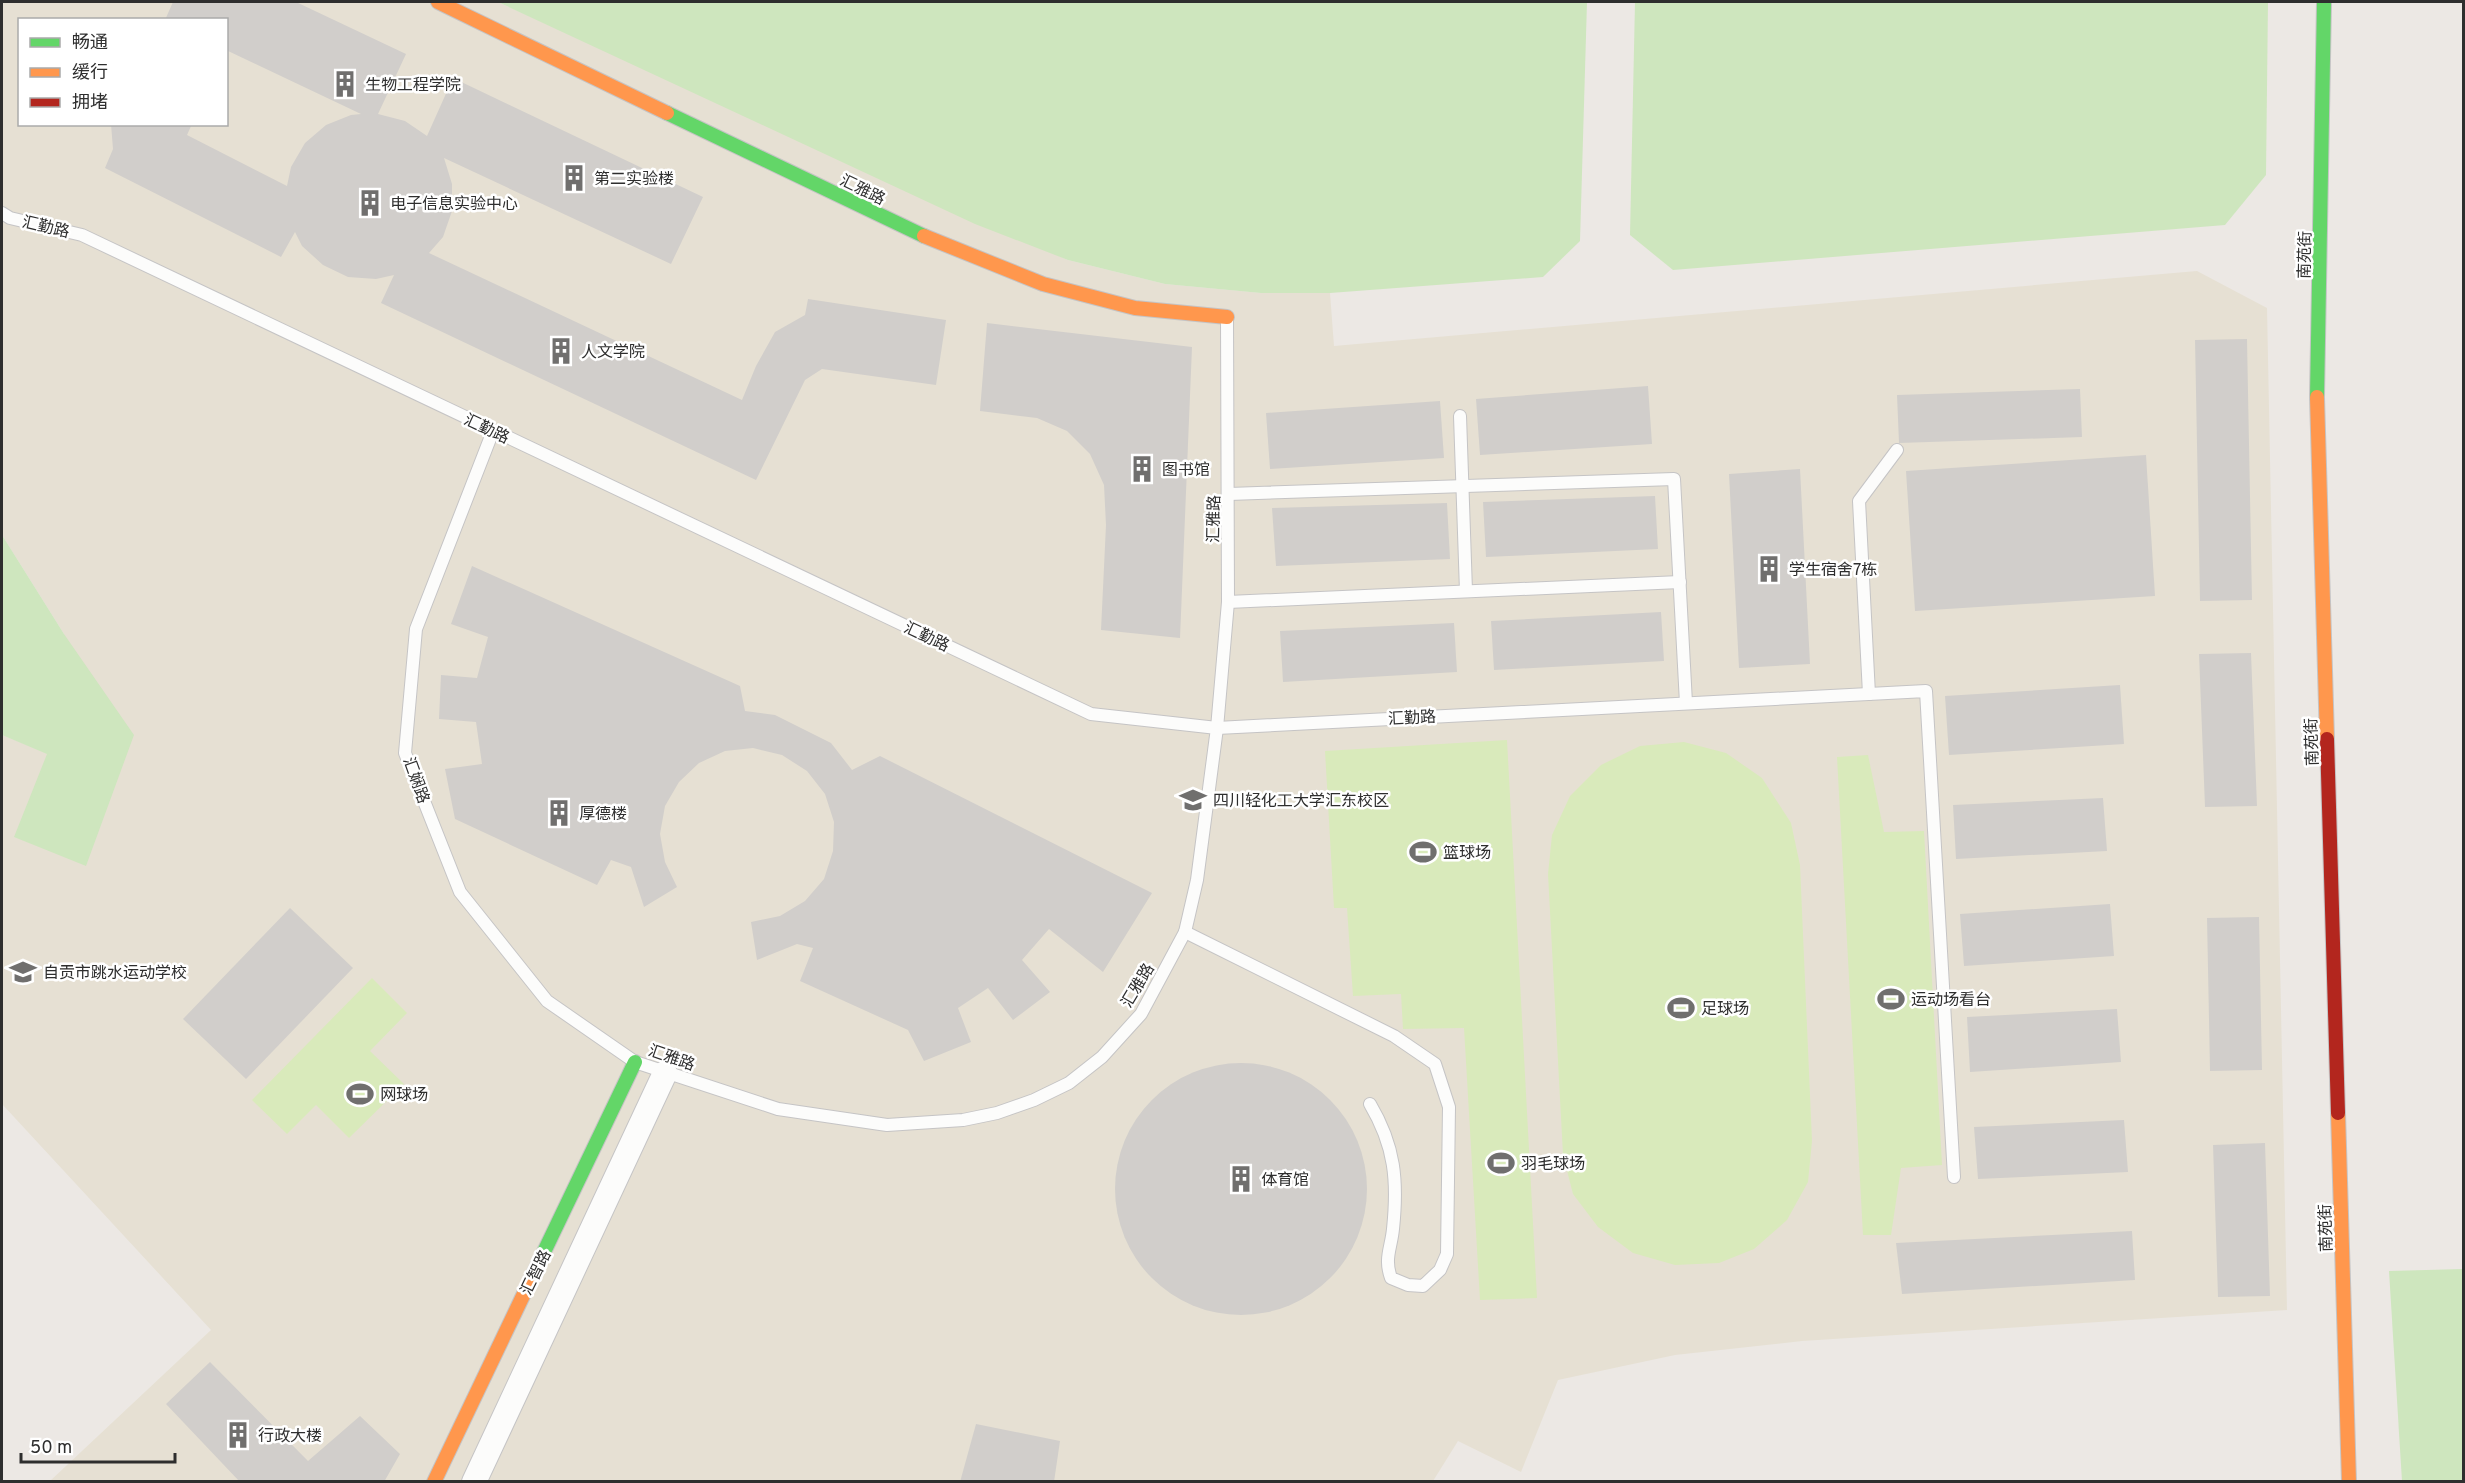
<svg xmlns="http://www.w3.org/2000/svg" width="2465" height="1483" viewBox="0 0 2465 1483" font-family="Overpass,'Noto Sans SC',sans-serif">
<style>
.education{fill:#e6e0d3;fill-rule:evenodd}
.green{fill:#cee6be}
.pitch{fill:#d9eabb}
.building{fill:#d1cecb}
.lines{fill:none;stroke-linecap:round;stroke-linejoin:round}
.lane-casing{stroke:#c5c4c5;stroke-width:14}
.street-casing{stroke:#c5c4c5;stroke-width:26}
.fast-casing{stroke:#c5c4c5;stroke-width:16}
.slow-casing{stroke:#c5c4c5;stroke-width:16}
.jam-casing{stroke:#c5c4c5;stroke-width:16}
.lane{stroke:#fcfcfb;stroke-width:12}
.street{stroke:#fcfcfb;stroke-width:24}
.fast{stroke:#63d668;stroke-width:14}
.slow{stroke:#ff974d;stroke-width:14}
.jam{stroke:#b3261e;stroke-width:14}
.labels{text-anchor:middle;stroke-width:5;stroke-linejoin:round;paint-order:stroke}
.poi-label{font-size:16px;fill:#2e2e2e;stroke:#fff;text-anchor:start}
.street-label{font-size:16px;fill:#2e2e2e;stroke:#fff}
</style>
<rect width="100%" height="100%" fill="#ece8e4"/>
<path class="education" d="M2,2H498L1068,260L1165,284L1261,293H1330L1334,346L2197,271L2267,308L2287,1310L1802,1341L1675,1355L1558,1380L1521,1472L1458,1441L1433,1481H50L211,1330L2,1104V735L47,753L85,866L64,634L2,535ZM20,20H226V124H20Z"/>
<g class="green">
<path d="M498,2H1587L1580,241L1543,277L1330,293H1261L1165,284L1068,260L975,224Z"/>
<path d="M1635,2H2268L2266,175L2225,225L1673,270L1630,235Z"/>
<path d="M2,535L64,634L134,735L86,866L14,837L47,754L2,735Z"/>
<path d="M2463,1269V1481H2402L2389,1271Z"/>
</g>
<g class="pitch">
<path d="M1507,740L1537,1298L1480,1300L1464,1028L1403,1029L1401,994L1353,996L1347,908H1334L1325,751Z"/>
<path d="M1684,742L1726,753L1762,778L1791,823L1800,865L1812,1141L1808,1182L1787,1220L1754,1249L1719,1263L1675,1265L1633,1253L1598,1227L1573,1194L1563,1155L1548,874L1552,835L1570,796L1601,765L1640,746Z"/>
<path d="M1868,755L1884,832L1924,831L1942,1165L1901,1168L1891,1235H1863L1837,757Z"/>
<path d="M372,978L407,1013L370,1051L404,1084L349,1138L316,1105L287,1134L252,1100Z"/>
</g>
<g class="building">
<path d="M173,2H296L406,54L378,114L405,121L427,136L453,78L703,197L671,264L444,158L452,184V211L443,237L429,253L742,400L756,366L775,332L805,315L808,299L946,320L936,385L822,369L805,380L756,480L381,303L394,275L376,279L348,277L323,265L302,246L295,232L281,257L105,168L113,149L111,124H192L187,135L287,186L291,167L305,143L326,125L351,115L361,114L226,50V20H165Z"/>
<path d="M987,323L1192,347L1180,638L1101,630L1106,525L1104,485L1090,454L1067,431L1037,418L980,411Z"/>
<path d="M2247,339L2252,600L2200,601L2195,340Z"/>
<path d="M1648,386L1652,444L1480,455L1476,399Z"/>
<path d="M2080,389L2082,437L1899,443L1897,395Z"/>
<path d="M1440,401L1444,458L1270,469L1266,413Z"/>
<path d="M2146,455L2155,596L1915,611L1906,471Z"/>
<path d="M1800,469L1810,664L1739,668L1729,474Z"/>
<path d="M1655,496L1658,549L1486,557L1483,502Z"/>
<path d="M1447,503L1450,559L1276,566L1272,508Z"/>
<path d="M472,566L740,686L745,711L775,715L831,743L852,770L880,756L1152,893L1103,972L1049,929L1022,960L1050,992L1013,1020L988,988L958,1008L971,1042L924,1061L908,1030L800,981L813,948L797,944L757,960L751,922L780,916L805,901L824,879L833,851L834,822L825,794L807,771L782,755L753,748L725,751L699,763L679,782L665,806L660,834L665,862L677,887L644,907L631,867L611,860L597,885L455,819L445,769L482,764L476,722L439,719L441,675L477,678L488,637L451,624Z"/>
<path d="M1661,612L1664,661L1494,670L1491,621Z"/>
<path d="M1454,623L1457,672L1283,682L1280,631Z"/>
<path d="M2251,653L2257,806L2205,807L2199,654Z"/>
<path d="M2120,685L2124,744L1949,755L1945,696Z"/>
<path d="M2103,798L2107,851L1956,859L1953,805Z"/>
<path d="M2110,904L2114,956L1964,966L1960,914Z"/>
<path d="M290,908L353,968L246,1079L183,1019Z"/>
<path d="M2259,917L2262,1070L2210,1071L2207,918Z"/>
<path d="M2117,1009L2121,1062L1970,1072L1967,1017Z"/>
<circle cx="1241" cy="1189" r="126"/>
<path d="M2124,1120L2128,1172L1978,1179L1974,1127Z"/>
<path d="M2265,1143L2270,1296L2218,1297L2213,1145Z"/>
<path d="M2132,1231L2135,1280L1902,1294L1896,1243Z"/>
<path d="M210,1362L308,1461L360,1416L400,1454L384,1482H240L166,1404Z"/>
<path d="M976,1424L1060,1441L1054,1482H960Z"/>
</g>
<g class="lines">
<defs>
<g id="lane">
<path d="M2,213L10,218L82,235L1091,714L1217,728L1926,691L1954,1177"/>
<path d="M1460,416L1466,591"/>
<path d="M493,431L416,629L405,753L460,892L547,1001L635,1062L778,1109L887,1125L963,1120L997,1113L1034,1100L1069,1083L1102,1057L1141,1014L1185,932L1197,880L1217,728L1228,602L1227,318"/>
<path d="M1229,494L1674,479L1686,703"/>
<path d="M1228,602L1680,582"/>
<path d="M1869,694L1859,501L1897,450"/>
<path d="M1185,932L1394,1036L1435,1064L1449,1107L1447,1254L1440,1270L1423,1286L1408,1285L1391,1278C1384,1258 1391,1249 1393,1229C1398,1181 1395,1146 1370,1104"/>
</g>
<path id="street" d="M474,1482L665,1073"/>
<g id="fast">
<path d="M667,113L924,236"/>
<path d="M2317,397L2324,2"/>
<path d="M531,1279L635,1062"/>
</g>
<g id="slow">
<path d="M438,2L667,113"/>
<path d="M924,236L1043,284L1135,308L1227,317"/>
<path d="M2317,397L2327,739"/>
<path d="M2338,1113L2349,1482"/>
<path d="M434,1482L531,1279"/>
</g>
<path id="jam" d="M2327,739L2338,1113"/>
</defs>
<use href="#lane" class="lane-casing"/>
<use href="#street" class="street-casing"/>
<use href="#fast" class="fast-casing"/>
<use href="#slow" class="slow-casing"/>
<use href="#jam" class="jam-casing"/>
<use href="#lane" class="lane"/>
<use href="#street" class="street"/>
<use href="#fast" class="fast"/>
<use href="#slow" class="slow"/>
<use href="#jam" class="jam"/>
</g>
<defs>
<symbol id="building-bare" viewBox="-9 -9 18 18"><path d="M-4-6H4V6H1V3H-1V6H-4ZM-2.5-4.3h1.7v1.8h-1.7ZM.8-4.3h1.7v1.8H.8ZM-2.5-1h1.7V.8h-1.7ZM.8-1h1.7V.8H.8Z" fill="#706f6e" stroke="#fff" stroke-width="2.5" paint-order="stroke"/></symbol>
<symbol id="university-bare" viewBox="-9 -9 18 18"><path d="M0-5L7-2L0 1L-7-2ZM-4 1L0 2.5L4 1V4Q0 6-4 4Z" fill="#706f6e" stroke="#fff" stroke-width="2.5" paint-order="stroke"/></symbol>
<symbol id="stadium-bare" viewBox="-9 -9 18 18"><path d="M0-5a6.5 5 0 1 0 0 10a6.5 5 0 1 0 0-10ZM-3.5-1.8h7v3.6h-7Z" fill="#706f6e" stroke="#fff" stroke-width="2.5" paint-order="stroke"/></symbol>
<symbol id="school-bare" viewBox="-9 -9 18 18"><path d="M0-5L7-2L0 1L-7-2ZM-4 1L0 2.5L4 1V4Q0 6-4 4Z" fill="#706f6e" stroke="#fff" stroke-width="2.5" paint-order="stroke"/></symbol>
</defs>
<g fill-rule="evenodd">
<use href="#building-bare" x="326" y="65" width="38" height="38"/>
<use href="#building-bare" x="555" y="159" width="38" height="38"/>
<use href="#building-bare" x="351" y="184" width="38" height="38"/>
<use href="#building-bare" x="542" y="332" width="38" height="38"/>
<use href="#building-bare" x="1123" y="450" width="38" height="38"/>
<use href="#building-bare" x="1750" y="550" width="38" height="38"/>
<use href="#university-bare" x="1174" y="781" width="38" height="38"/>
<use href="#building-bare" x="540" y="794" width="38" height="38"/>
<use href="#stadium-bare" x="1404" y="833" width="38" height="38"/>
<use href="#school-bare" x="4" y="953" width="38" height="38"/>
<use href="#stadium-bare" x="1872" y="980" width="38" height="38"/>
<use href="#stadium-bare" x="1662" y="989" width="38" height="38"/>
<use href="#stadium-bare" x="341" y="1075" width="38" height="38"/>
<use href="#stadium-bare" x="1482" y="1144" width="38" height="38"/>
<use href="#building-bare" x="1222" y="1160" width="38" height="38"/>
<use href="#building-bare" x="219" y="1416" width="38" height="38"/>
</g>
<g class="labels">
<g class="poi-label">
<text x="365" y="90">生物工程学院</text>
<text x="594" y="184">第二实验楼</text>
<text x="390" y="209">电子信息实验中心</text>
<text x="581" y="357">人文学院</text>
<text x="1162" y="475">图书馆</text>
<text x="1789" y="575">学生宿舍7栋</text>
<text x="1213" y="806">四川轻化工大学汇东校区</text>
<text x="579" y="819">厚德楼</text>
<text x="1443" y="858">篮球场</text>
<text x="43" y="978">自贡市跳水运动学校</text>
<text x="1911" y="1005">运动场看台</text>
<text x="1701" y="1014">足球场</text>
<text x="380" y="1100">网球场</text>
<text x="1521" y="1169">羽毛球场</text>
<text x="1261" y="1185">体育馆</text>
<text x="258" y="1441">行政大楼</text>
</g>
<g class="street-label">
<text transform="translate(863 189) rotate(26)" y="6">汇雅路</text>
<text transform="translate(46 226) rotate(13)" y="6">汇勤路</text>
<text transform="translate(2304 255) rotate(-89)" y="6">南苑街</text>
<text transform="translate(487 428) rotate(25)" y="6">汇勤路</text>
<text transform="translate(1213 519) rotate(-89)" y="6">汇雅路</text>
<text transform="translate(927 636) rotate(25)" y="6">汇勤路</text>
<text transform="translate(1412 717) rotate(-3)" y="6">汇勤路</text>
<text transform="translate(2311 742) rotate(-92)" y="6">南苑街</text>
<text transform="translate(417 780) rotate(70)" y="6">汇娴路</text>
<text transform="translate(1137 985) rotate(-59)" y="6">汇雅路</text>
<text transform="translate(672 1057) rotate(19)" y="6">汇雅路</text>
<text transform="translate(2325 1228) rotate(-92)" y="6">南苑街</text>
<text transform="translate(535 1272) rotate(-64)" y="6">汇智路</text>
</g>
</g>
<rect width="2465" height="1483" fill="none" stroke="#2e2e2e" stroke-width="6"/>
<rect x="18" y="18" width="210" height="108" fill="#ffffff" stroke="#ababab" stroke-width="1.5"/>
<rect x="30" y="38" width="30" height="9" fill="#63d668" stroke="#ababab" stroke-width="1.5"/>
<text x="72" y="48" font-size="18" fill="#2e2e2e">畅通</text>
<rect x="30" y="68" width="30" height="9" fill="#ff974d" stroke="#ababab" stroke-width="1.5"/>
<text x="72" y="78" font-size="18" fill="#2e2e2e">缓行</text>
<rect x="30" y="98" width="30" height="9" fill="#b3261e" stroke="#ababab" stroke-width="1.5"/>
<text x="72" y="108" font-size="18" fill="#2e2e2e">拥堵</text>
<path d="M21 1453v9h154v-9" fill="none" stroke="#2e2e2e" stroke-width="3"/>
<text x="30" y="1453" font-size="18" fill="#2e2e2e" stroke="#ffffff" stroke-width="4.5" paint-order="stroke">50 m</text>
</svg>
